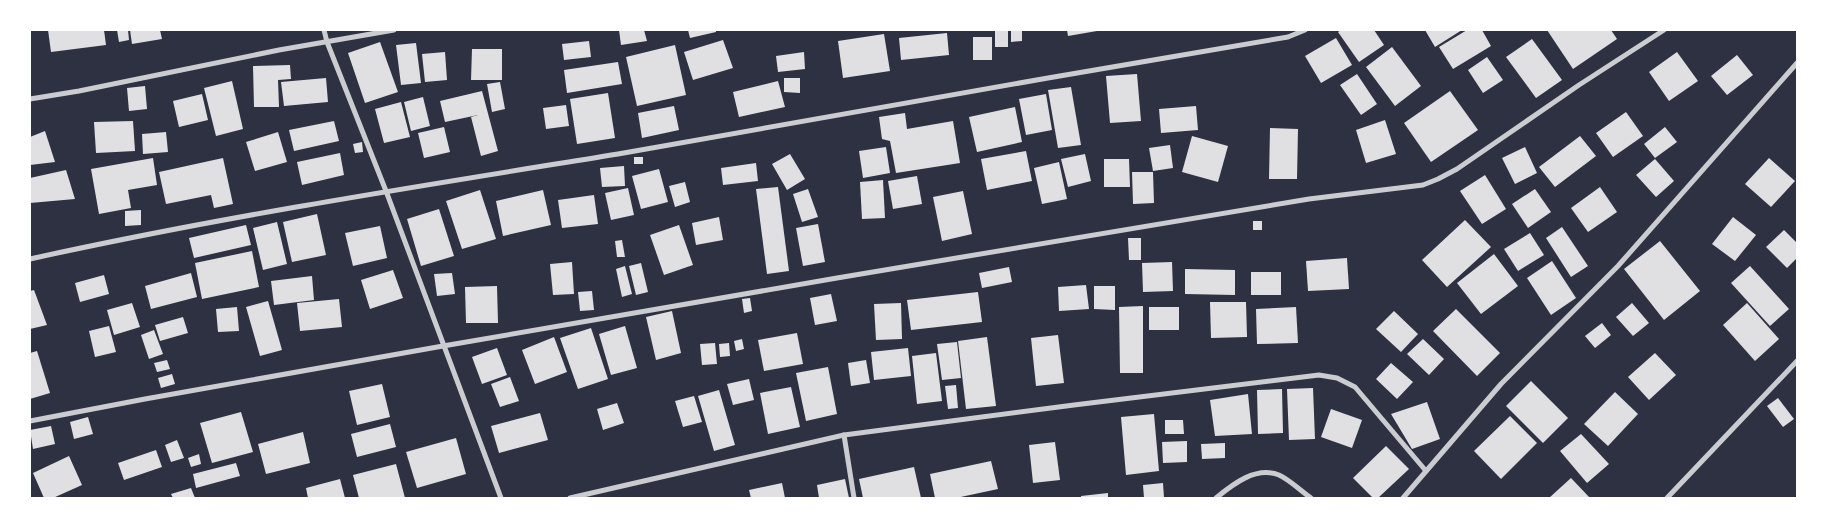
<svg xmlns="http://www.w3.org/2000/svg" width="1827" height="528" viewBox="0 0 1827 528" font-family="'Exo 2',sans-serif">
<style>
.building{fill:#e0e0e3}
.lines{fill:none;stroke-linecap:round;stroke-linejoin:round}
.minor{stroke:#caccd0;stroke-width:5}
</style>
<rect width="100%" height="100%" fill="#2d3142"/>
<g class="building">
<path d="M48,30H104L106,45L51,52Z"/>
<path d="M117,30H128L129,40L119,42Z"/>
<path d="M130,30H160L162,39L132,44Z"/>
<path d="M619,30H644L647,41L621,45Z"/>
<path d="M688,30H716V32L690,38Z"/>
<rect x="995" y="30" width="13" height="17"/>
<path d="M1011,30H1022V41L1011,42Z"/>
<path d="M1067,30H1097V31L1068,36Z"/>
<path d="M1341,30H1374L1384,45L1359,62L1338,32Z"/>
<path d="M1425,30H1462L1435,47Z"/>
<path d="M1467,30H1482L1491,46L1453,69L1439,47Z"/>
<path d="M1547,30H1611L1617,39L1573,69Z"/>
<path d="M947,33L949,55L901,60L899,38Z"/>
<path d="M884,34L890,71L843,78L838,41Z"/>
<rect x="973" y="37" width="19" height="23"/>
<path d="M1336,38L1352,65L1321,83L1305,56Z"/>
<path d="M1532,39L1562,80L1536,98L1506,57Z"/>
<path d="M723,40L733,68L693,80L684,52Z"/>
<path d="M589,41L591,57L564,60L562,44Z"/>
<path d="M380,42L398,92L365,103L348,53Z"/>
<path d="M416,43L421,83L401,85L396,45Z"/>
<path d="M675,45L686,95L637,106L626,57Z"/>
<path d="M1392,47L1421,86L1395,106L1366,67Z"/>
<path d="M472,49H502V80H471Z"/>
<path d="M445,52L447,80L425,82L422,54Z"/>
<path d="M804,52L805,69L778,72L776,56Z"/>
<path d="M1677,52L1698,81L1669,101L1649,72Z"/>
<path d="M1737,55L1753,75L1727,95L1711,76Z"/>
<path d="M1487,57L1503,80L1483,93L1468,70Z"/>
<path d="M618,62L622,84L567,93L564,70Z"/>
<path d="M290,65L291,79L278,80L279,107H254L253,66Z"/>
<path d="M1137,74L1141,121L1110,123L1106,76Z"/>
<path d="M1357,74L1377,104L1361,115L1340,85Z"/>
<path d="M326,78L328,102L284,106L281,82Z"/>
<path d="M784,78H800V93L784,92Z"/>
<path d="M232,81L243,129L216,136L204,88Z"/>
<path d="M778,81L785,107L739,117L733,92Z"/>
<path d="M500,82L505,109L492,112L487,84Z"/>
<path d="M145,86L147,109L129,111L127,88Z"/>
<path d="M1071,87L1081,145L1058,148L1048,90Z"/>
<path d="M482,91L498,151L481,156L471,117L478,115L445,122L440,101Z"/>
<path d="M1450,91L1478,130L1431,162L1404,123Z"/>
<path d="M608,93L615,138L577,144L570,99Z"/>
<path d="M202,94L208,120L179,127L173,101Z"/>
<path d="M1046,94L1052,130L1026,135L1019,99Z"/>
<path d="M423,97L430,126L411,131L404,102Z"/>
<path d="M401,102L410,137L384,143L375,109Z"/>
<path d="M566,105L569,126L546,129L543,108Z"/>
<path d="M674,106L679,130L642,138L638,113Z"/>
<path d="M1196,106L1198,130L1161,133L1159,109Z"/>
<path d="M1015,107L1022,142L977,152L969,117Z"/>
<path d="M1626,112L1643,136L1613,157L1596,133Z"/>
<path d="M905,113L907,129L953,121L960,163L896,173L890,141L882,139L879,117Z"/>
<path d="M1385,120L1396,154L1366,163L1356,130Z"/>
<path d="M133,121L135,151L96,153L94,122Z"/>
<path d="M334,121L339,141L294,151L289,130Z"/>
<path d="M444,127L450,152L424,158L418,133Z"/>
<path d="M1665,127L1677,142L1655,158L1644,144Z"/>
<path d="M1270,128L1298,129L1297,179H1269Z"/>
<path d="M45,131L55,162L30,165V137Z"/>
<path d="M166,132L168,152L143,154L142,134Z"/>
<path d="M278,132L287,162L255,171L246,142Z"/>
<path d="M1192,136L1228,146L1218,182L1182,172Z"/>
<path d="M1580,136L1596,156L1555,187L1539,167Z"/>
<path d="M362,142L363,152L355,153L353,144Z"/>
<path d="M1170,145L1173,168L1153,171L1149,148Z"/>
<path d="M886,147L890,173L863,178L859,151Z"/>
<path d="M1525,147L1537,173L1515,184L1502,158Z"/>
<path d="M1026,151L1032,181L987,190L981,159Z"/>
<path d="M340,153L344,175L302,185L297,162Z"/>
<path d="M790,154L805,179L787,190L772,164Z"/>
<path d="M1085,154L1091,181L1068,187L1061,159Z"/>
<rect x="634" y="157" width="9" height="7"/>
<path d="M153,158L157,185L128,190L131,208L99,214L91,169Z"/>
<path d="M223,158L233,204L214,208L211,195L166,204L159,172Z"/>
<path d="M1769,158L1795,181L1771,207L1745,184Z"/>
<path d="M1104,159H1129L1130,187H1104Z"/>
<path d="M1655,159L1674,181L1656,197L1636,175Z"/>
<path d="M1059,162L1067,199L1042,204L1034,168Z"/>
<path d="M756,163L758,181L723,185L721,168Z"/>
<path d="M624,166L625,186L602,187L600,168Z"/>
<path d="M659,169L668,202L641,209L632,176Z"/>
<path d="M66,170L75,199L30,203V178Z"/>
<path d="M1132,172H1153L1154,203L1133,204Z"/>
<path d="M1485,175L1506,209L1482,224L1460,191Z"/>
<path d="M917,176L922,204L893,209L888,181Z"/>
<path d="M883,180L885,218L862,219L860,182Z"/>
<path d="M685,182L690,202L675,207L669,186Z"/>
<path d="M778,187L789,271L767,274L756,189Z"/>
<path d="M1600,187L1617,212L1588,232L1571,208Z"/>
<path d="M628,188L634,215L611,220L605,193Z"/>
<path d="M808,189L818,217L802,222L793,194Z"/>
<path d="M1535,189L1551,212L1528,228L1512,204Z"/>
<path d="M480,190L496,239L462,249L446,201Z"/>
<path d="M543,190L551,225L503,236L496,201Z"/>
<path d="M963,191L972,234L942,241L933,197Z"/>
<path d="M594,195L598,224L562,228L558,200Z"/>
<path d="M439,209L454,256L421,266L407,219Z"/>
<path d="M141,210V225L125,226V211Z"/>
<path d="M317,214L326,255L292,262L283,222Z"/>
<path d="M719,217L723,240L696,245L692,223Z"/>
<path d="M1733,217L1756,235L1735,261L1712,244Z"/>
<path d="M1465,220L1491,247L1447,287L1422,260Z"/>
<rect x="1253" y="221" width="9" height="9"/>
<path d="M277,222L287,264L263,270L253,228Z"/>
<path d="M818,224L825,262L803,266L796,228Z"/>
<path d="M246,225L251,245L194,258L189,238Z"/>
<path d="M679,225L693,265L664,275L650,235Z"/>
<path d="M380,226L387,258L353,266L345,233Z"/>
<path d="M1562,227L1588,266L1571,277L1546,238Z"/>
<path d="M1784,230L1797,243V258L1787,268L1766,247Z"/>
<path d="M1530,233L1544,255L1518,271L1504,249Z"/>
<path d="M1128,238H1141V260H1129Z"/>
<path d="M622,240L625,257H617L615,241Z"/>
<path d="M1660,241L1700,291L1664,320L1624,269Z"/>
<path d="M252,251L259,287L202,299L195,263Z"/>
<path d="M1494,254L1518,286L1481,314L1457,283Z"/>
<path d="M1347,258L1349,289L1308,291L1306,261Z"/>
<path d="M1552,261L1576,298L1551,315L1527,278Z"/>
<path d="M572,262L574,294L553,295L550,264Z"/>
<path d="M1172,262L1173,291L1143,292L1142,263Z"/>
<path d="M641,263L648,292L636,295L629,266Z"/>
<path d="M625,266L632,294L622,297L616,269Z"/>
<path d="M1750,266L1789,309L1770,326L1731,283Z"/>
<path d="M1009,267L1012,282L982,288L979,273Z"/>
<path d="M1185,269L1235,270V295L1185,294Z"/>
<path d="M393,270L403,298L370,309L361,280Z"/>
<rect x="1251" y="272" width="30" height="23"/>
<path d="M191,273L197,297L151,309L145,286Z"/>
<path d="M452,273L455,294L437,296L434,274Z"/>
<path d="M104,275L109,294L80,302L75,283Z"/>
<path d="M312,276L314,300L274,305L271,281Z"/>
<path d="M1086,285L1089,309L1059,311L1058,287Z"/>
<path d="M497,286L498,323H466L465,287Z"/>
<path d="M1094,286H1115V310L1094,309Z"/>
<path d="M34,290L47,325L30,329V291Z"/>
<path d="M592,291L594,310L580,311L578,292Z"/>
<path d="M978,292L982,322L911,330L907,300Z"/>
<path d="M831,294L837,321L815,325L810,298Z"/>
<path d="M750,298L752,311L744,313L742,299Z"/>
<path d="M339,299L342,327L300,331L297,303Z"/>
<path d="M268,301L282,350L260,356L246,307Z"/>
<path d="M1210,302H1246L1247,337L1211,338Z"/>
<path d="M132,303L140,327L114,335L107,310Z"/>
<path d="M901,303L902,339L876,340L874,304Z"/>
<path d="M1632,303L1649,323L1633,336L1616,317Z"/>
<path d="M1747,303L1779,339L1755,361L1723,325Z"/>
<path d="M1143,306V373H1120L1119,307Z"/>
<path d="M237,307L239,331L218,332L216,309Z"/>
<rect x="1149" y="307" width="30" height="23"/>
<path d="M1296,307L1298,343L1257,344L1256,309Z"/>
<path d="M1456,309L1500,353L1477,376L1433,331Z"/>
<path d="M672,311L681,353L656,360L646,317Z"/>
<path d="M1394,311L1418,334L1401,352L1376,329Z"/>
<path d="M183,317L188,333L160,341L155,325Z"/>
<path d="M1602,323L1611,335L1595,348L1585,336Z"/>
<path d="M109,326L116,352L95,357L89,331Z"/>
<path d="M625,326L637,368L611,375L599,334Z"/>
<path d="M591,328L608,379L578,389L560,338Z"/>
<path d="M154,330L163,354L149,359L141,335Z"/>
<path d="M797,333L803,364L764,371L758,340Z"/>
<path d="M1058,335L1064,383L1036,386L1031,338Z"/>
<path d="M554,337L567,372L535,384L522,350Z"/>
<path d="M987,337L996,406L966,409L958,341Z"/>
<path d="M742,339L744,349L736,351L734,341Z"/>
<path d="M1423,339L1444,359L1429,375L1407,354Z"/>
<path d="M957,342L961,378L942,380L937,344Z"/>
<path d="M715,343L717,364L702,365L700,344Z"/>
<path d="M729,343L730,356L720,357L719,344Z"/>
<path d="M497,348L507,375L482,384L472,357Z"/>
<path d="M908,348L911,376L874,380L871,352Z"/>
<path d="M37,351L50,393L30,399V353Z"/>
<path d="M936,353L942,401L917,404L912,356Z"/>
<path d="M1655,353L1676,375L1649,400L1628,377Z"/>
<path d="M167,360L170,369L157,372L154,363Z"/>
<path d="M866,360L870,383L851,386L848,363Z"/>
<path d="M1391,363L1413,382L1397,399L1376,379Z"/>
<path d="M828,367L837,414L806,421L796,373Z"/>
<path d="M172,374L175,384L161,388L158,378Z"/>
<path d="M510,377L519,401L500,407L491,384Z"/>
<path d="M749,379L754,400L733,405L727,384Z"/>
<path d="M1531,381L1568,418L1543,443L1506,406Z"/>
<path d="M382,384L390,417L357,425L349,391Z"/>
<path d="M956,385L958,408L948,409L945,386Z"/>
<path d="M791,387L800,427L768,434L760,393Z"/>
<path d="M1313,388L1315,439L1289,440L1287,389Z"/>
<path d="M1282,389L1283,433L1258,434L1257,390Z"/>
<path d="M719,390L735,445L714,451L698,396Z"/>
<path d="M1615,392L1638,414L1608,446L1584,424Z"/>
<path d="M1248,394L1252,434L1215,436L1210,400Z"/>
<path d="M694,396L702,422L683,427L675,401Z"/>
<path d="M1778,398L1794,419L1783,427L1767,406Z"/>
<path d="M1427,402L1440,439L1412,449L1391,414Z"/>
<path d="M617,403L624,423L603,430L597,409Z"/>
<path d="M1331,409L1362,420L1352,448L1321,437Z"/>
<path d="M241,412L253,452L212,463L200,423Z"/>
<path d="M540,413L548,440L499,453L491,426Z"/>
<path d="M1154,414L1159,471L1126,475L1121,417Z"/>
<path d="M1510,416L1537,443L1501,479L1474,451Z"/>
<path d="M88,417L93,434L74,439L70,422Z"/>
<path d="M1165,420H1183L1184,434H1165Z"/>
<path d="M390,424L396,447L357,457L351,434Z"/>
<path d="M51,426L55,444L33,449L30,430Z"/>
<path d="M303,432L310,463L266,474L258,444Z"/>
<path d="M1581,434L1609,464L1587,483L1560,451Z"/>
<path d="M456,438L466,474L417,488L406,452Z"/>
<path d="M177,440L184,458L171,462L165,445Z"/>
<path d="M1187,441V462L1163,463L1162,442Z"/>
<path d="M1055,442L1060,480L1033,483L1029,445Z"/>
<path d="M1225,443V458L1202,459L1201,444Z"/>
<path d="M1386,446L1409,469L1378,498H1373L1353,478Z"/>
<path d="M156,450L162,467L124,480L118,463Z"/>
<path d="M199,454L201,464L191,467L188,458Z"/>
<path d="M69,456L82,485L53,498H44L33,473Z"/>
<path d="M991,461L998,489L956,498H935L930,474Z"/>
<path d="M236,463L240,476L196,488L193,474Z"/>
<path d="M396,464L405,498H359L353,475Z"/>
<path d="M914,467L921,498H863L859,479Z"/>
<path d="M1571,478L1590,498H1549Z"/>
<path d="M340,479L345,498H308L306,488Z"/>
<path d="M845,479L849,498H819L817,485Z"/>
<path d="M782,483L785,498H751L749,490Z"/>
<path d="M1163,483L1164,498H1144L1143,485Z"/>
<path d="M191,488L195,498H173L171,494Z"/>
<path d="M1108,493V498H1081V496Z"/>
</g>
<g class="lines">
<g class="minor">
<path d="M324,30L327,42L386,191L501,498"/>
<path d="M30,99L79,91L279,50L394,30"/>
<path d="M30,259C224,216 421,186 618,154C761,130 904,103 1048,78C1128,64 1208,51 1288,37L1305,30"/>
<path d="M30,421L145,399L443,346L837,278L1309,199L1423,185L1438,179L1457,169L1579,85L1664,30"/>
<path d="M844,435L854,498"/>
<path d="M570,498L844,435L1074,405L1319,375L1337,378L1355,387L1426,471"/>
<path d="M1216,498C1233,484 1256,466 1279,475C1290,480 1301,491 1311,498"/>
<path d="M1403,498L1501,384L1618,266L1797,63"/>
<path d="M1667,498L1797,361"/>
</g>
</g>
<rect width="1827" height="528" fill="none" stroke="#ffffff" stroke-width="62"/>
</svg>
